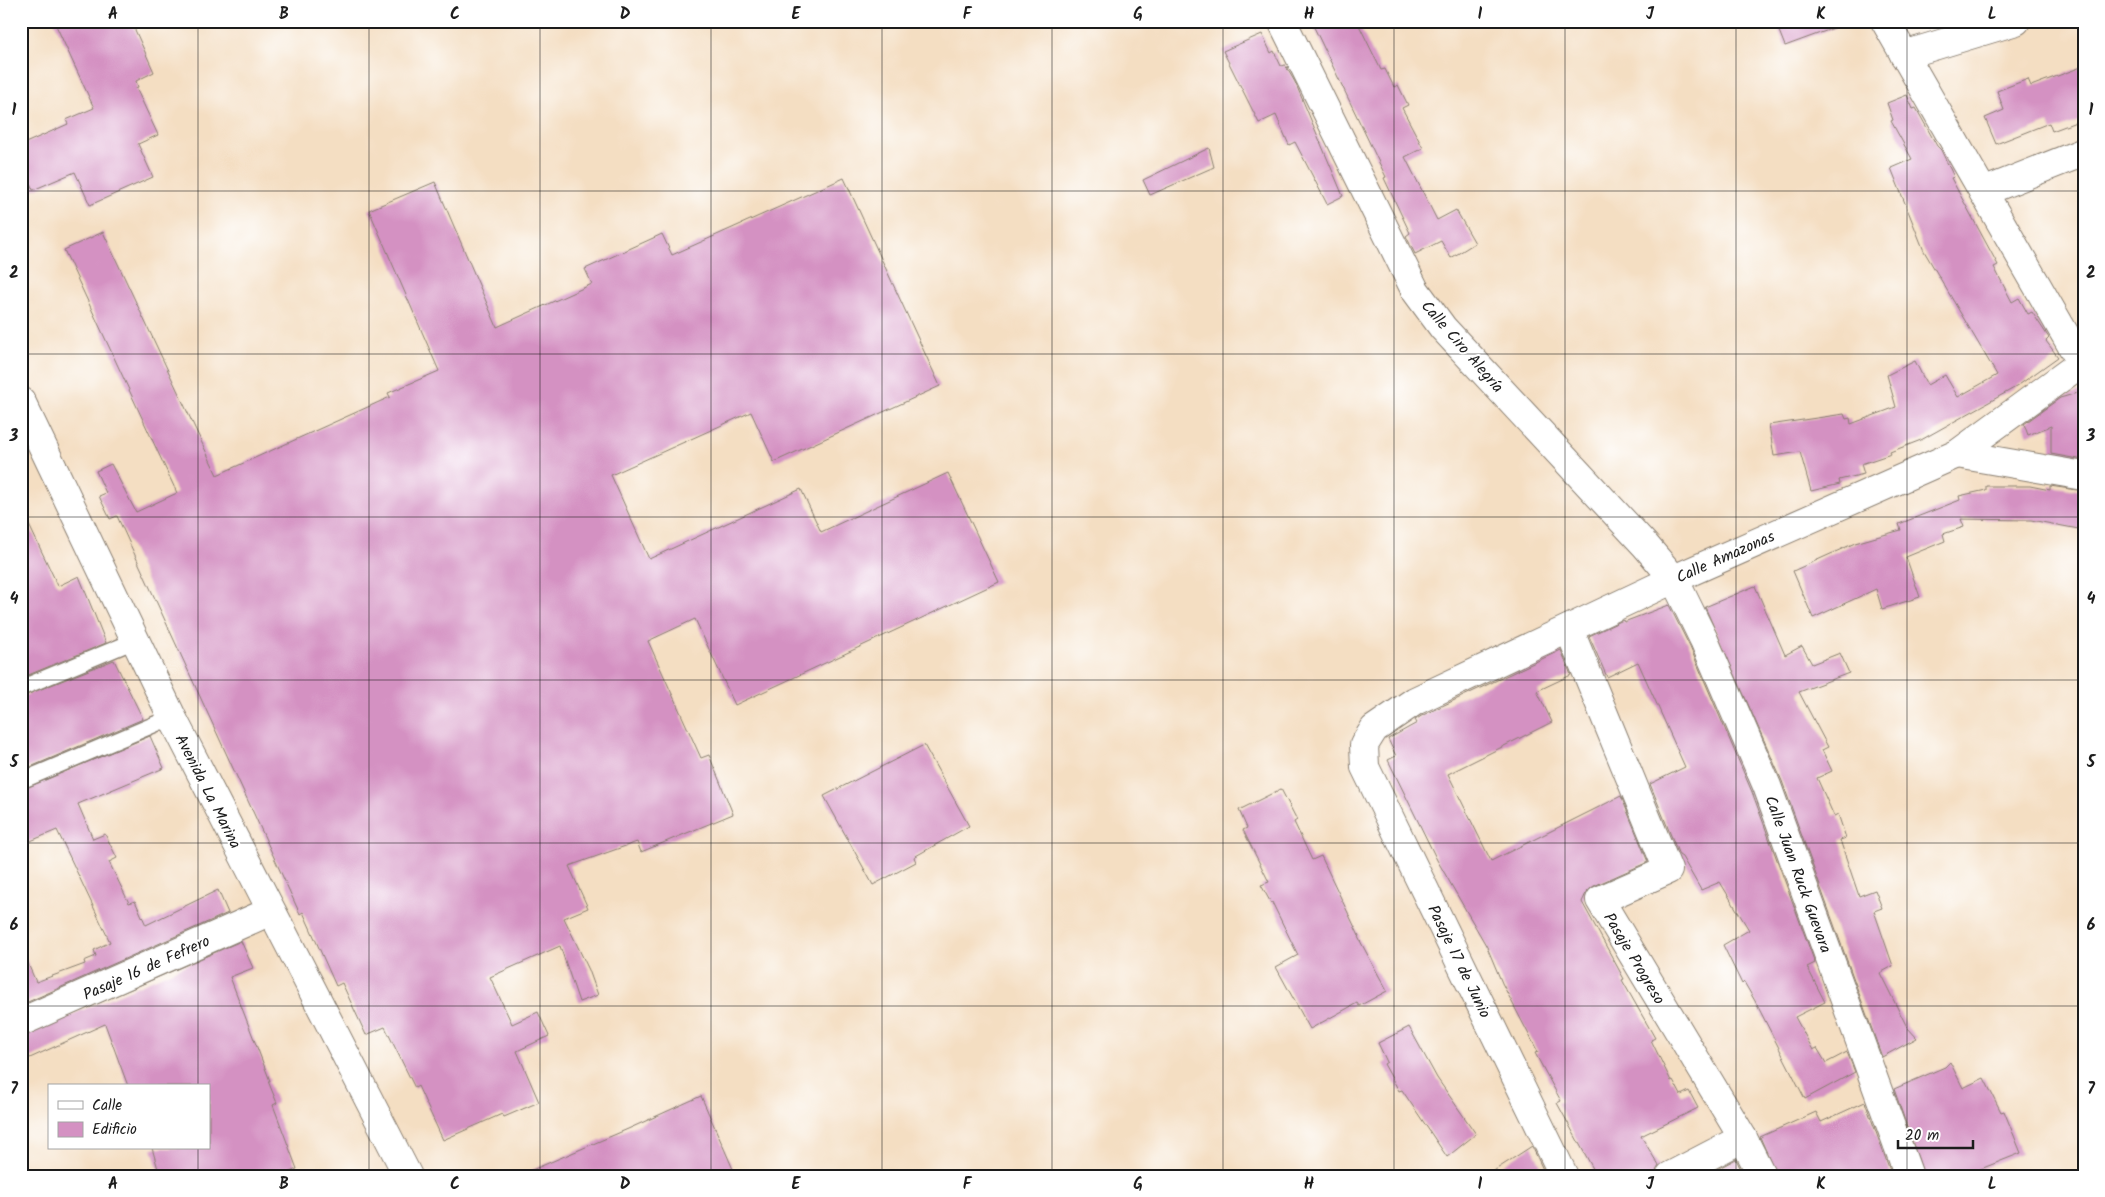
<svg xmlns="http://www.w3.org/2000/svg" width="2105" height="1197" viewBox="0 0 2105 1197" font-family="Kalam,sans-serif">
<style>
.building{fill:#d491c2}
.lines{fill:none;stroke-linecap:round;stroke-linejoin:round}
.service-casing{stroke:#887d6f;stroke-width:18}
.minor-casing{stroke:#887d6f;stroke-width:30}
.secondary-casing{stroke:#887d6f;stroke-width:30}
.service{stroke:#fff;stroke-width:15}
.minor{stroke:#fff;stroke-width:28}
.secondary{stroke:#fff;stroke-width:28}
.grid{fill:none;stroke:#1c1c1c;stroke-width:1;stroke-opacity:0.55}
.labels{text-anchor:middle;stroke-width:4;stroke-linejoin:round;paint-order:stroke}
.street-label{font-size:16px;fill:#1c1c1c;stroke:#fff}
.neatline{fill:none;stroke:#1c1c1c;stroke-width:2}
.grid-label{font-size:16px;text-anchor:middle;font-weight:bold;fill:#1c1c1c}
</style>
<rect width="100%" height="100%" fill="#fff"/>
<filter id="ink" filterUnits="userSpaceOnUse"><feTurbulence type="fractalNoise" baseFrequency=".02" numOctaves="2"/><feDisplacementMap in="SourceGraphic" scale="10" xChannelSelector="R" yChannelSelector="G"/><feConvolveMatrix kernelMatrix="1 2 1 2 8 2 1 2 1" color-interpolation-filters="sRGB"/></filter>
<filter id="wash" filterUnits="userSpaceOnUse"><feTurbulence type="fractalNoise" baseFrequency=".0096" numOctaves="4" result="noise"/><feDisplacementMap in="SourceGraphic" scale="20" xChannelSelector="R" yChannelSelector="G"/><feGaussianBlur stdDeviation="1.12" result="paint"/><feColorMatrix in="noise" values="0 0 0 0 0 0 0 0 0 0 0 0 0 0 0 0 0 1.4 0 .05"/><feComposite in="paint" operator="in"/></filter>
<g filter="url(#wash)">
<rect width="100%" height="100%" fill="#f4dec2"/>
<g id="blocks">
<g class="building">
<path d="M54,21H131L154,72L136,81L138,87L136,88L158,135L138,144L153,177L90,205L75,172L33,190L27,176L21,179V145L68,124L66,120L94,108Z"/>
<path d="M1311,21H1357L1381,70L1385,69L1394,87L1398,85L1408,105L1402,108L1423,148L1405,157L1437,220L1456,210L1475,243L1451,258L1441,241L1415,254L1406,236L1410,233L1384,178L1386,177Z"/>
<path d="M1775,21H1842V25L1785,46Z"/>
<path d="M1262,34L1271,53L1274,51L1281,66L1285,65L1295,82L1343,196L1327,204L1295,142L1289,145L1276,115L1259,123L1223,51Z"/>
<path d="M2084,66V119L2052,131L2049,123L1996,144L1985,118L2004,110L1997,91L2028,79L2031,86Z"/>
<path d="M1907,95L1913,109L1916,108L1937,146L1941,150L1954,177L1951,178L1998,265L1994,267L2012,302L2019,298L2028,314L2032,312L2049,338L2046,341L2058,357L2016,387L1921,440L1890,452L1891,454L1861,464L1864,474L1839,480L1840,484L1811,491L1800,452L1774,456L1769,425L1844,414L1846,419L1850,418L1851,424L1896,407L1887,375L1915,361L1927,385L1945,375L1958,397L1997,375L1924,251L1891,168L1912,159L1891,121L1893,120L1887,103Z"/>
<path d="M1209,148L1214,167L1150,195L1143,180Z"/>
<path d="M844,178L940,386L774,462L751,412L611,475L649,559L801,489L821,532L948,473L999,582L735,705L695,619L648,641L701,758L709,755L733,814L641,852L637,842L569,866L588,908L564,918L589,970L598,995L579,1002L560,946L490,977L512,1024L538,1012L549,1036L517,1051L539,1102L504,1117L502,1114L443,1140L418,1086L415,1088L385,1027L366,1035L342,983L336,986L303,912L300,914L117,516L110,519L99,496L106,493L96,471L111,464L136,512L177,493L64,250L103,232L217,475L390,397L388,393L439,371L369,210L435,182L497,327L592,284L585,269L662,234L672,255Z"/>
<path d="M2084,391V460L2051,454V426L2028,435L2024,424L2060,398Z"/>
<path d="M1986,486H2030L2050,490V486L2084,491V530L2031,520L1961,519L1964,527L1943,534L1945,541L1906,557L1920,597L1882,609L1876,589L1813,618L1793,571L1855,543L1901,530L1899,524L1960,500L1959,496L1986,490Z"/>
<path d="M21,508L58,586L79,576L106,643L21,678Z"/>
<path d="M1755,586L1785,655L1802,646L1812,664L1840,653L1849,673L1799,692L1828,747L1822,750L1832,771L1817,778L1834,816L1838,814L1846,838L1840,840L1859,896L1875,890L1882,908L1874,911L1893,966L1880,973L1907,1027L1917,1038L1882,1057L1782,781L1705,607Z"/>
<path d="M1669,605L1690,647L1752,792L1815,963L1807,967L1825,1002L1795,1017L1813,1050L1817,1048L1826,1063L1847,1052L1855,1072L1805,1099L1755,1001L1744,982L1742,984L1723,945L1749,930L1720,882L1701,890L1682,857L1679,855L1650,784L1685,767L1638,662L1607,677L1589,636L1623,620L1624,622Z"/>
<path d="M1561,650L1571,675L1537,691L1552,722L1448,774L1491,861L1621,796L1648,862L1594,886L1587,891L1582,902L1624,979L1622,980L1655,1038L1651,1040L1671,1081L1673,1080L1681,1095L1689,1091L1698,1108L1641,1136L1659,1166L1654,1176H1597L1557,1103L1561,1101L1535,1053L1538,1052L1502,983L1487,947L1437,860L1388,760L1396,756L1388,739L1417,723L1415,720L1423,715Z"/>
<path d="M114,660L143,719L21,771V697Z"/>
<path d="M150,736L164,768L78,804L93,839L105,834L117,858L109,862L129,903L135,901L146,925L218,890L228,913L21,1005V948L36,982L85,964L84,961L96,956L94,950L110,942L57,830L21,845V790Z"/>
<path d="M924,745L969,826L914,857L916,862L873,885L824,796Z"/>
<path d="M1281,789L1297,820L1294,822L1312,860L1321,856L1359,936L1358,937L1387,991L1359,1006L1357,1003L1310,1029L1276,967L1298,955L1272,902L1271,903L1261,885L1269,882L1243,830L1247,828L1239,810Z"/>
<path d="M241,941L253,968L230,977L270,1081H268L277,1103L273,1105L297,1169L280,1176H160L152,1148H209V1086H128L105,1024L21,1062V1037Z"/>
<path d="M1409,1027L1437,1078L1476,1134L1447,1157L1402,1090L1399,1091L1384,1064L1387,1062L1378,1043Z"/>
<path d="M1950,1062L1963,1088L1984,1078L2001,1112L2004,1111L2021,1153L1963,1176H1924L1894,1089L1945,1067Z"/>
<path d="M701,1096L736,1176H518L628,1129Z"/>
<path d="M1865,1102L1892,1176H1777L1760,1137L1816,1112L1821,1122Z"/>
<path d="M1532,1146L1546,1176H1486Z"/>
<path d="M1736,1159L1744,1176H1704Z"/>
</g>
</g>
</g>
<g filter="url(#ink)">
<use href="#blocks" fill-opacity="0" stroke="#887d6f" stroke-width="1"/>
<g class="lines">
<defs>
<g id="service">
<path d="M21,688L134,641"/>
<path d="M21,781L172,717"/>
</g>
<g id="minor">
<path d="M1282,21L1415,290L1443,328L1645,545L1674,579L1704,640L1767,786L1909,1176"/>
<path d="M1885,21L2081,362"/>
<path d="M1904,55L2016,21"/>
<path d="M1983,192L2084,152"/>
<path d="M1957,454L2084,476"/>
<path d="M1569,629L1668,870L1600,900L1743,1138L1762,1176"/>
<path d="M21,1022L271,911"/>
<path d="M1564,1176L1365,767L1364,745L1374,729L1415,701L1674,579L1957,454L2084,361"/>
<path d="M1670,1176L1743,1138"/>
</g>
<path id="secondary" d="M21,401L172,717L408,1176"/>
</defs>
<use href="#service" class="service-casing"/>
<use href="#minor" class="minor-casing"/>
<use href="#secondary" class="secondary-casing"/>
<use href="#service" class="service"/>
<use href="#minor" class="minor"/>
<use href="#secondary" class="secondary"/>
</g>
</g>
<path class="grid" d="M198,21V1086M369,21V1176M540,21V1176M711,21V1176M882,21V1176M1052,21V1176M1223,21V1176M1394,21V1176M1565,21V1176M1736,21V1176M1907,21V1176M21,191H2084M21,354H2084M21,517H2084M21,680H2084M21,843H2084M21,1006H2084M198,1148V1176"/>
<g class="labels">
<g class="street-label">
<text transform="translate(1463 346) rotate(49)" y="6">Calle Ciro Alegría</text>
<text transform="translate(1725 556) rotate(-24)" y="6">Calle Amazonas</text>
<text transform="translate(209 791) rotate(63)" y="6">Avenida La Marina</text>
<text transform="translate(1799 874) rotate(70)" y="6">Calle Juan Ruck Guevara</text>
<text transform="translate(1635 958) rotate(59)" y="6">Pasaje Progreso</text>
<text transform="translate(1460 961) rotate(64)" y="6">Pasaje 17 de Junio</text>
<text transform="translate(146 967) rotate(-24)" y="6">Pasaje 16 de Fefrero</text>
</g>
</g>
<rect width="2105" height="1197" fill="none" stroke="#fff" stroke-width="55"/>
<rect x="48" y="1084" width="162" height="65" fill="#ffffff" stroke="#a4a4a4"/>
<rect x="58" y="1101" width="25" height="8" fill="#ffffff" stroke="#a4a4a4"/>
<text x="92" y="1110" font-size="15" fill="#1c1c1c">Calle</text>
<rect x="58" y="1122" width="25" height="15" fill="#d491c2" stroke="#a4a4a4"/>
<text x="92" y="1134" font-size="15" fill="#1c1c1c">Edificio</text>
<path d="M1898 1140v8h75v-8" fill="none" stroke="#1c1c1c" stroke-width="2.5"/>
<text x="1905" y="1140" font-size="15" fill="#1c1c1c" stroke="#ffffff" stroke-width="4" paint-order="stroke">20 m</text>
<rect x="28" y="28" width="2050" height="1142" class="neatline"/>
<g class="grid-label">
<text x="113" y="19">A</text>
<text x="284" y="19">B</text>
<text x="455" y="19">C</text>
<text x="625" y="19">D</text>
<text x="796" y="19">E</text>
<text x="967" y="19">F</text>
<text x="1138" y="19">G</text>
<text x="1309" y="19">H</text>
<text x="1480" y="19">I</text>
<text x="1650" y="19">J</text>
<text x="1821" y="19">K</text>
<text x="1992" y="19">L</text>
<text x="14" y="115">1</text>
<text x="2091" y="115">1</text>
<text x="14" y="278">2</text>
<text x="2091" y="278">2</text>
<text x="14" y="441">3</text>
<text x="2091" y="441">3</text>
<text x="14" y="604">4</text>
<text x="2091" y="604">4</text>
<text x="14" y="767">5</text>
<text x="2091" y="767">5</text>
<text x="14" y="930">6</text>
<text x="2091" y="930">6</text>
<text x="14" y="1094">7</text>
<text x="2091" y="1094">7</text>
<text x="113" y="1189">A</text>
<text x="284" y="1189">B</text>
<text x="455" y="1189">C</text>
<text x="625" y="1189">D</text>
<text x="796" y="1189">E</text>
<text x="967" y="1189">F</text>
<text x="1138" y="1189">G</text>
<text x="1309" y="1189">H</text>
<text x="1480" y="1189">I</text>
<text x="1650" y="1189">J</text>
<text x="1821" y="1189">K</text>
<text x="1992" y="1189">L</text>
</g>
</svg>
